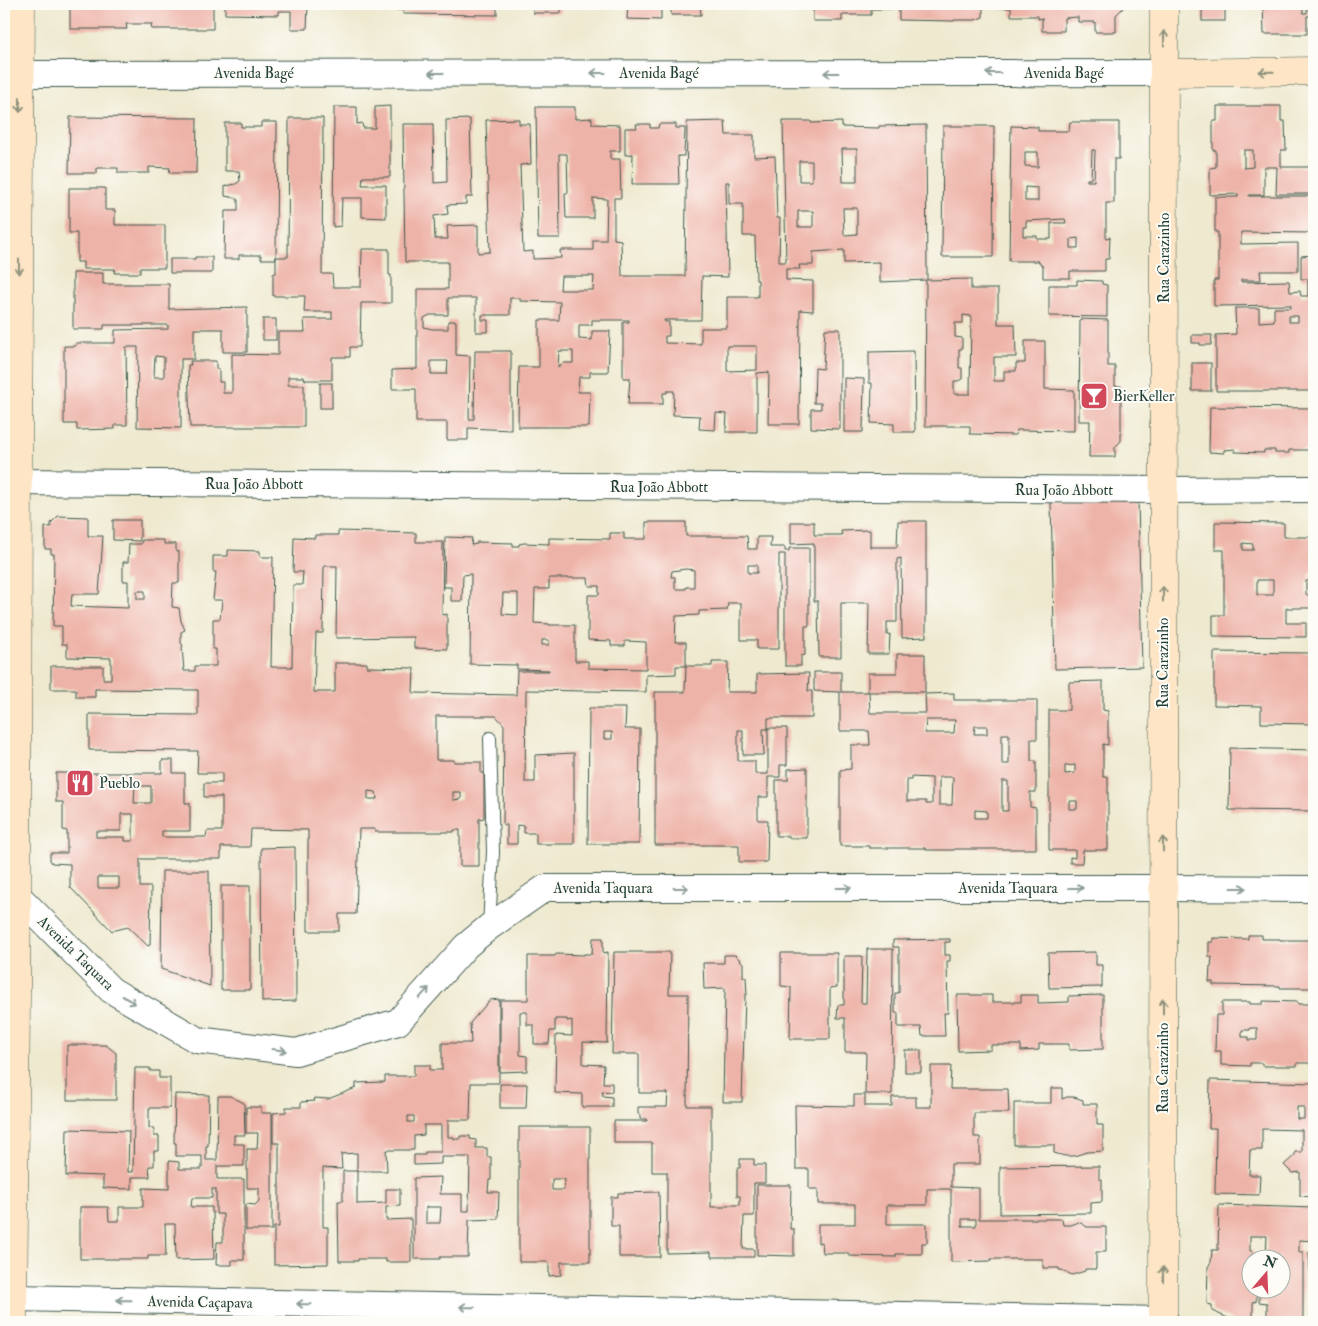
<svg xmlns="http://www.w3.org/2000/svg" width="1318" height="1326" viewBox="0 0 1318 1326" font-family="'IM FELL Double Pica',serif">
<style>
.building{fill:#eeb3a8;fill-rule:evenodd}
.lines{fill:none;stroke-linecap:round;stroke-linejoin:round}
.lane-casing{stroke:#3e574b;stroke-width:14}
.street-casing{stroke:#3e574b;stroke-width:28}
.secondary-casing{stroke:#3e574b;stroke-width:29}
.lane{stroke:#fff;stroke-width:12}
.street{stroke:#fff;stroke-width:26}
.secondary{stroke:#fde5c5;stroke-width:28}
.oneway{stroke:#8e917c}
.oneway2{stroke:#8f9e9a}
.labels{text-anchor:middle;stroke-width:4;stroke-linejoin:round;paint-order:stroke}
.street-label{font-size:15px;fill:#1f3d34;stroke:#fdfcf7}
.poi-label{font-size:15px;fill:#1f3d34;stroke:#fdfcf7;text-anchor:start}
</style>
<rect width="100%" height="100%" fill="#fdfcf7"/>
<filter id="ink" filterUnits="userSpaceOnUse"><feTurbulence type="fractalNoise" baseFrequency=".02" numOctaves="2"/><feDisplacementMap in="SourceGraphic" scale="10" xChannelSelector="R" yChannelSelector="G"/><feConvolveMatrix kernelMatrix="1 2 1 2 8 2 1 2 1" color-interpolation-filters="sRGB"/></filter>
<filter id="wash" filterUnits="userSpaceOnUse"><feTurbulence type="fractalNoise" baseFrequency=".0096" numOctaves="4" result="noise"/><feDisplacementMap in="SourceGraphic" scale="20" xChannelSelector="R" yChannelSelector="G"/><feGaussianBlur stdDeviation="1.12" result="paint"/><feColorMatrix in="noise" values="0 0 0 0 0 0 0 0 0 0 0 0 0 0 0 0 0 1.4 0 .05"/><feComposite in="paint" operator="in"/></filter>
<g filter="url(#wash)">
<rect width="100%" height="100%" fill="#eee9cf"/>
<g id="blocks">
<g class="building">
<path d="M70,4H213V29H151L152,24H126L127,29H70Z"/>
<path d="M225,4H308L307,29H291V11H279V15L225,14Z"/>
<path d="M391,4H497V15L403,14V10H391Z"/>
<path d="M533,4H616V6H561V13H533Z"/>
<path d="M628,4H661V20L627,19Z"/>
<path d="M671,4H700L701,15H671Z"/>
<path d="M813,4H893V9H871V15H842V21H813Z"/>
<path d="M899,4H983V17L975,20H954V21L899,20Z"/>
<path d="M986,4H1123V8L1116,15V32H1095V22H1078V17L1064,18V31H1042V18L1038,19V16H1011V8H986Z"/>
<rect x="1202" y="4" width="23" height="17"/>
<path d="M1263,4H1303V13H1307V4H1314V16H1307V34H1264Z"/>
<path d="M390,106V177H363L362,185H386V218L362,217V198H342L341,226L333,227L334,107H357V124L362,123L363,128H375V107Z"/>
<path d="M1217,106H1281V121H1285L1286,150H1281V167H1314V194H1276L1277,167H1264V195H1249V196H1314V233L1241,232V244L1298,243V271H1260L1261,280H1241V282L1289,281L1290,292L1300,291L1301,296H1308V279H1301V256L1314,255V307H1312V321H1314V391H1216V335L1236,334L1235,308H1259V322L1274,321V308H1290L1291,305L1214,306V280H1218V232H1215V197H1238V194L1210,195V168L1216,167V150H1213V121H1217ZM1244,150H1253V167L1244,168ZM1289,316H1298V322H1289Z"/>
<path d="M536,107H575V119L592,118V124L620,125V151H610V159H620L621,198H614V239L621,240L622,276H685L687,122L725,121L726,135H754V157L775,156L777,218H780L779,262H786L783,121H811V123L842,122V127L879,128V126L926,125L927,280L971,279V289H998V324H1015L1016,357H994V381H1004V371H1016V363H1025V341H1045V389L1074,390V431L1017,430L1016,435L970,434V426H925L926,280L880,282V262L844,263V250L813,252V265H799L800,269H786V280L813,281V311L800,310L799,424H768L769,372L757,373V432H726L727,414L716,413L715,430L699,429L700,416L673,415L674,391H667V393H663V404H628L630,378H623V322H629V320H592V325H579V339L592,340V331H610L608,372H590V377H579L578,392H590L589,427H518L519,367H539V320H559L560,302L520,301V298H510V315H482V320H488V332H476V298H448V315H430L424,318V327L432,329H448V321H456V355L470,356L469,419H474L475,351H511V430L468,428V440H447V422H416V389H392V370L417,369V289H448V262H405L403,124H433L434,183L447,182L446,120L470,119L472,197H466V204L447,205L448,214L434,216L435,239H448L447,226L478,225V253L490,252L486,120L519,119V124H530L531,164L520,165L523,252L533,251V259L561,258L560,250H593V240H606L607,199L593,198V218H566L565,193H568L567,154H559L560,238H538ZM842,149H857V182H843ZM799,161H812V181H799ZM726,182H729V204H743V236H755L756,280H758V297H727V328H701V344L665,343V336H669V322H665L664,320H701L702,276L728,277ZM843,208H857V234L844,235ZM798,211H813V227H798ZM561,276H594L593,290H560ZM963,315L971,316L970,394H954V381H958L962,379V368H959V349H962V338L955,337V323H963ZM727,346H757V370L727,371ZM559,351H573V363H563L558,367ZM431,361H448L447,374H431Z"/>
<path d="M70,117L197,118L196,173H169L170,168L149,167V173H118V168H97V173H69Z"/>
<path d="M289,118H323L322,274H332L333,287H361L362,249H389V275H391V303H361L360,347H350V357H332V380H305L304,377H288V385H304V427H190L188,365H191L190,361H216V369H219V382H223V393H232V354L278,355V332H305L304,319H332V312H304L305,296H273V274L276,273V257H288Z"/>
<path d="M261,122H277L276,259H261V255H239V259H224L225,211H238V200L235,198L225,196V186L231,185L236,184L240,181L239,171H225V123H241V127H261Z"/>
<path d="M1070,122H1119V159H1114V203H1106V238L1110,237L1109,259H1105V271H1070V278H1043V267L1038,261H1009L1011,126L1038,127V131H1069ZM1092,150H1095L1094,181H1087V179H1091ZM1025,152H1038V167L1025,166ZM1025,187L1038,188V201H1025ZM1065,219L1066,223H1051V239H1037V236H1023V227H1026V221ZM1078,238V248H1071V239Z"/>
<path d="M636,124H650V128H658L659,124H676V128H685L684,156H678L679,184H632L633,154L625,155V128H637Z"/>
<path d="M943,126H994L993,257H942Z"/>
<path d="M69,188H105V210H115V225H165V268H140V273H114L115,269H83V262H77V233H69Z"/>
<path d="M195,257H212V273H170V259H195Z"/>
<path d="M73,273H103V284H169V309L247,307V352H223V329H194V359H181V428L137,427L138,347H126L127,425H115V429L77,430V424H64V346H76V343H115V330L168,329V325H104V329H73ZM155,356L164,357V377H154Z"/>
<path d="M1077,280L1102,281V284L1107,285V317L1049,316V285H1077Z"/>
<rect x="263" y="319" width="13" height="21"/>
<path d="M1080,319L1108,320V366H1115V386H1121V441L1115,447V457H1089L1090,421H1079Z"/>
<path d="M825,329H840V429L811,428V409H821V403H814L815,368L823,369Z"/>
<path d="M1192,335H1212L1211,345H1200V343H1192Z"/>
<path d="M914,351L915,432H894V424L871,423L872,383H869V352Z"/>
<rect x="1192" y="363" width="19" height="28"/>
<path d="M844,378L864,379L863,432H844Z"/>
<rect x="320" y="383" width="12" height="25"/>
<path d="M1210,407L1314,408V450H1289V453H1275V450H1264V453L1235,452V449L1224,450V453L1209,452Z"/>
<path d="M1138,500L1142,667L1055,669L1051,502Z"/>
<path d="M58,516L88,517V536H103L99,594H72L71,606L128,608V581H123V562H128L129,544H141L142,540H164V544H176V552H179V583H173L172,607L179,608L181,621L185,630L181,632V643L183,646L182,647L184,671H195V666H216V649H213V619H220L222,600H213L216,572H213V556H228V550L260,551V557H273L271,667H292L293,585H302L303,572H293L294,537L315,538V535H338V531L416,533V542H443L442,615L447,614V649L414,648V637L336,638L337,566H324L323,633H316L314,692H335V663H367V667L414,668L413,693L516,695L517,671H549V670L517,669V665L470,664L471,574L463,575L462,601H451V587H444L445,537L472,538L471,545L477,544V542L513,543V546H519V544L524,543L549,544V538L610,539V533H624V539H646V522H686V536H747L748,549H757V537H771L770,547H785V551H789V548H809V626H805V655L801,656V666H785V554H779V649H757V640H741V603H728L727,610L699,611V615L676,616L675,642H686V666H676V674L646,675V692L526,690L525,782H535V755L574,753V844H536V833H524V826L517,825V844H507V825H503L504,725L496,716H436V760H454V762H481V773H484V818L479,819V866H460V830H454V832H375V829H359L356,914H339V931H308V830L251,829L250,847H221V859H140V887H151L150,945L148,946L128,927L112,931L70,887V864L52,863L50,860V853H67V831L63,830V802H56V773H162V760H173V773H185V803H190V831H162V837H206L207,831H222V797H204V783H222V773H197L198,751L89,750V714L198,715V690L95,689V697H76V689H51V666H103V679H111V658L67,657V644H62V626H53L54,554H51V549H45V527H51V523ZM748,565H757V573H748ZM686,569L694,570V587H686V589H675V577H671L672,571ZM549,578H588L589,586H599V595H588V640L611,641V646H625V641L646,642V669L588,668V661H575V625H549V624L534,623L535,589H549ZM137,591H145V599H137ZM503,593H518V615L502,614ZM542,640H549V645H542ZM135,786H151V803H134ZM368,791L376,792L377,799H368ZM453,792H461V799L453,800ZM121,814H133V841H125V837H96V831H121ZM98,877H119V888H98Z"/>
<path d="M113,520H140V541L113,540Z"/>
<path d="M898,521H926V637L902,638L901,558L897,559V622H887V635L890,634L889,654H868L869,603H841V657H819L818,601H814V543L791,544V522H814V535H842L841,531L870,530V547H897Z"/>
<path d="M1215,522L1284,523V537H1314V572H1310L1309,581H1306V595H1314V608H1286V623H1306V637L1213,636V615H1224V550H1215ZM1243,543L1253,544V550H1243ZM1257,580H1273V595H1257Z"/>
<path d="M1214,652L1314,653V724L1261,723V706L1214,705Z"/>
<path d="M897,654H925V692H869L870,713H926L925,694L954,693V700H1037V739H1031V761H1036V792H1030V807L1036,808V849H954V850H926L925,848H869V846H840V770L851,769V745H870L869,731H840V692L814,691V672H841V692H868V673H897ZM926,720H955L954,733H925ZM975,726H987V734H974ZM1002,734H1009V764H1002ZM911,777L932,778V804H926V801H907V780H911ZM939,777H953L952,805H939ZM1002,781H1008V811H1002ZM975,810L987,811V818H975Z"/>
<path d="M712,662H728L727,692H757V674L809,673L808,691H812V718H768V729H763L764,755H743V730H738V761H755V774H768V728H787V765H780V777H768V797H758V820H768L767,862H739V845H655V692H685L686,666H712Z"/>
<path d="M1103,681V710L1108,711V745L1103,744V777H1108V850H1083L1082,863H1070V857L1075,858V850H1049V710H1069V682ZM1075,765V773L1065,774V766ZM1069,801H1077V809H1069Z"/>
<path d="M589,708H626L625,729H640L639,844H588ZM604,732H612V739H604Z"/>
<path d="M1230,748L1314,750V811L1229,810Z"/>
<path d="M807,768V838H790L789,836H776V780H788V769Z"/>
<path d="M295,847L296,1001L262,1002L261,848Z"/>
<path d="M162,871H209L210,986L161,969Z"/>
<rect x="221" y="886" width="29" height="104"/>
<path d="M1248,935H1262V939H1280V940H1314V982H1312V988H1280V986L1213,985V982H1209L1210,966L1211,967L1212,957H1209V942H1213V938L1248,939Z"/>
<path d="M593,938H603V953L608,952L607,1043L583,1042V1064L604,1065L603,1083H612V1092L602,1091L603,1096L612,1097V1107H582V1094L555,1093L556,1035L572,1036V1020L567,1021V1019H555V1031H550L549,1044H534V1025H527V1012H520V1055L527,1056V1071L500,1072V1000H528V956H555L556,954L584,955V954H592Z"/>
<path d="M950,939V942H945V955H950V961H947L948,1013H944L945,1036H922L921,1027H898V1013H895V993H899V947H893V940Z"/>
<path d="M867,949H893L892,1094H865L866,1052H845V1018H837L838,1005H844V956H862L861,1003H866Z"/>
<path d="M614,952H670L669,994H688L687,1106H711V1207H725V1205H740V1196H737V1168H740V1159H754V1165H765V1183H754V1216H744L743,1249H754V1257H711V1252L667,1253V1172H652V1143H614V1121H647V1119H640V1114H638V1107H667L668,1093H639V1054H612Z"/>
<path d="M1096,952V965H1102V987L1049,988L1048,953Z"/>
<path d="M781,953H837V987L830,988V1039H790L791,987L781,986Z"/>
<path d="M724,955H735L743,963V977H746L747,995H745L742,1102H723L725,988L704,989L703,963H724Z"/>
<path d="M957,995H992V1002H1021V995H1038V1003L1069,1002V996L1103,995V1049L1069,1050V1044H1039V1050L1021,1051V1045H991V1050L958,1051Z"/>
<path d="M499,999V1083H471L470,1120H448V1137H454V1139H460V1136H470V1139L476,1140V1148H487V1157H491V1180H489L488,1192H499L498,1219L469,1220L468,1257H440V1259H414V1178L441,1177L440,1194H462V1211H469L470,1157H441V1164L414,1165V1155H425V1152H441V1125H424V1135L414,1136V1150H386L387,1171H357V1153L341,1154L342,1169L323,1168V1227H328V1264L274,1265V1227H279V1143H273V1113L286,1112V1107H301V1102L315,1101L314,1098L328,1099L356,1088V1083L385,1082V1076H414V1065H430V1070H442V1043H471L470,1023L490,1000ZM408,1116H414V1122H408ZM426,1207H441L440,1223H426Z"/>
<path d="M1263,1001L1298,1002V1004H1309V1002H1314V1066H1310V1063H1297V1066H1262V1063H1250V1066L1221,1065V1051H1215L1216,1015H1222V1002H1250V1004H1263ZM1250,1028H1257V1040H1249V1037H1242V1030H1250Z"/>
<path d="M67,1045H106L116,1053V1100H67Z"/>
<rect x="905" y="1050" width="16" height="22"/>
<path d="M931,1066H951L950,1089H1008L1009,1113H974V1137H980V1164H951V1187L979,1188V1219H1062L1063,1225H1071L1079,1222L1087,1227H1106V1252H1096V1269H1085V1271L1072,1275L1062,1270H1059V1268H1043V1259H991V1261L951,1262V1189H927V1205H887V1224H927V1243H922V1254H896V1257L849,1256V1253H823L822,1242L818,1243V1224H855V1204H818V1189H809V1169H796L795,1105L854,1106V1095H865V1106H892V1097H916V1107H931ZM962,1219H976V1226H962Z"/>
<path d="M135,1068H150V1071H159V1078H170V1108H149V1128H154V1136H159V1151H154V1166H149L150,1177H132V1189L103,1188V1176L73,1175V1176H66L67,1129L129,1131L128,1172H133Z"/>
<path d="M1210,1080L1314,1083V1197L1300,1196V1172L1292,1173L1284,1165L1295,1155V1152H1302V1130L1262,1129V1150H1250L1249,1175H1260L1259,1195L1215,1194L1216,1128H1209ZM1297,1107H1304V1119H1297Z"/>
<path d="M500,1084H527L526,1108H500Z"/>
<path d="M1051,1088H1062V1099L1067,1097H1074L1083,1100V1104H1097V1125H1103V1151L1087,1152L1074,1156H1065L1054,1153V1145H1014V1103H1051Z"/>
<path d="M175,1094L209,1095L208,1146H206V1160H217L218,1096H230L244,1103L245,1135H234V1144H244V1166H217V1179H244V1260H232V1265H216L217,1242H223V1214H216V1189H212V1198H192L191,1207H212V1212H213L214,1259L176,1260L175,1224H165L166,1256H148V1259H80V1207H108L109,1221H119V1207H143V1188L169,1189V1161L179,1162V1169H202V1156H176V1143H174Z"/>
<path d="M246,1107H261V1113H272V1230H246V1204L255,1205L259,1201V1188H247V1149H257L258,1133H246Z"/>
<path d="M519,1127H590V1262H561V1275L549,1276V1262H519ZM552,1179H565L564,1190H552Z"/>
<path d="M1099,1166V1179H1102V1202L1091,1203V1213L1000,1214V1167Z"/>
<path d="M343,1171H357V1204L386,1203V1189H400V1206L386,1207V1220L411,1219V1262H386V1259H358V1261H339L338,1201H343Z"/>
<path d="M757,1185H791L790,1229H794V1256L757,1255Z"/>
<path d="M659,1192L660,1257H619V1226H611V1197H618V1193Z"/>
<path d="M1219,1205L1314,1208V1241L1299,1240V1252H1303V1322H1267V1303L1259,1302V1288H1280V1258H1266L1267,1236H1250V1251H1253V1258H1250V1288H1257L1256,1302L1253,1301V1322H1237L1212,1311V1305L1207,1304L1208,1267L1211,1262L1212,1250H1218Z"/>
<path d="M1309,1252H1314V1270H1310Z"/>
</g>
</g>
</g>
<g filter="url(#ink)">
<use href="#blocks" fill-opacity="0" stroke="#3e574b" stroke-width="1"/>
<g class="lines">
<defs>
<path id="lane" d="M489,927L493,852L490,738"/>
<g id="street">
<path d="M4,74L1164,73"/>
<path d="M4,482L1164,490L1314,489"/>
<path d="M4,895H17L111,990L197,1040L296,1052L398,1022L466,946L489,927L545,888H1163L1314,889"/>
<path d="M13,1298L1163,1320L1166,1322"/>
</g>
<g id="secondary">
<path d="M1164,73L1314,71"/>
<path d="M13,1322L17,895L18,451L21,4"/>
<path d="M1163,1322L1164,4"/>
</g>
</defs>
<use href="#lane" class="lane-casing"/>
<use href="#street" class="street-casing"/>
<use href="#secondary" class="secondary-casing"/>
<use href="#lane" class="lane"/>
<use href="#street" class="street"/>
<use href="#secondary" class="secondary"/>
</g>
<defs><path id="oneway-shaft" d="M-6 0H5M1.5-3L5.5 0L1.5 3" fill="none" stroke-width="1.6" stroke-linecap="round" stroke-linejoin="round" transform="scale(1.25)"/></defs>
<g class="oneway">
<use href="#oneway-shaft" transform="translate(1164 38) rotate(-90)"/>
<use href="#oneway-shaft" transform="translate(1266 72) rotate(179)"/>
<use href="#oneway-shaft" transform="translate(20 105) rotate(90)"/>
<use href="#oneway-shaft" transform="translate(19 267) rotate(90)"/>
<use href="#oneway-shaft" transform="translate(1163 594) rotate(-90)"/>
<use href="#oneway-shaft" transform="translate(1163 844) rotate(-90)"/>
<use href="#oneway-shaft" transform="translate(1163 1006) rotate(-90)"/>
<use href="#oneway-shaft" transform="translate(1163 1274) rotate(-90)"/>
</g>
<g class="oneway2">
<use href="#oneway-shaft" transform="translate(436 73) rotate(180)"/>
<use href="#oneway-shaft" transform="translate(598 73) rotate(180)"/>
<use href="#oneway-shaft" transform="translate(831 73) rotate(180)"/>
<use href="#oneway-shaft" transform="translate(993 73) rotate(180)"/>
<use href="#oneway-shaft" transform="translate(681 888)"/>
<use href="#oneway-shaft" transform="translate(844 888)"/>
<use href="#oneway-shaft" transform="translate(1076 888)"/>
<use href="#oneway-shaft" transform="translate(1239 888)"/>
<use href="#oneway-shaft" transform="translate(424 993) rotate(-48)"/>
<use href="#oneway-shaft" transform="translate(129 1000) rotate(31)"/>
<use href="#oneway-shaft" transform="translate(279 1050) rotate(7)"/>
<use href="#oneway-shaft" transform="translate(124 1300) rotate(-179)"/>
<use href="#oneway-shaft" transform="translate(304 1304) rotate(-179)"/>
<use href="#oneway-shaft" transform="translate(467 1307) rotate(-179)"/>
</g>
</g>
<defs>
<symbol id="bar-square" viewBox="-11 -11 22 22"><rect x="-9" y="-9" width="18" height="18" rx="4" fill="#d1495b" stroke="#fdfcf7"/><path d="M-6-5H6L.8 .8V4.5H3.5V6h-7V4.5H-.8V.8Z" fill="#fff"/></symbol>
<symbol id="restaurant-square" viewBox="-11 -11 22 22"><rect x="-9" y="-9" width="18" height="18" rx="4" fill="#d1495b" stroke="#fdfcf7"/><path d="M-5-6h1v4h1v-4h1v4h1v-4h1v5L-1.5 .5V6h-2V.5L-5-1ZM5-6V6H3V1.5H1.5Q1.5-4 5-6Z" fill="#fff"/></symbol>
</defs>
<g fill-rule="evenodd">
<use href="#bar-square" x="1078" y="380" width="32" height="32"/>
<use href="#restaurant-square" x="64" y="767" width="32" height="32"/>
</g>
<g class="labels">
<g class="street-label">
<text x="254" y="78">Avenida Bagé</text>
<text x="659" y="78">Avenida Bagé</text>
<text x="1064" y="78">Avenida Bagé</text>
<text transform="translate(1164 258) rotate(-90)" y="5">Rua Carazinho</text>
<text x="254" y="489">Rua João Abbott</text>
<text x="659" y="492">Rua João Abbott</text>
<text x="1064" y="495">Rua João Abbott</text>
<text transform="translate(1163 663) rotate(-90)" y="5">Rua Carazinho</text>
<text x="603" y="893">Avenida Taquara</text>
<text x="1008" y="893">Avenida Taquara</text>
<text transform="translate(76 953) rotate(44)" y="5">Avenida Taquara</text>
<text transform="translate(1163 1068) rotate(-90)" y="5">Rua Carazinho</text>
<text transform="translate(200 1302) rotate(1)" y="5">Avenida Caçapava</text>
</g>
<g class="poi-label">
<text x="1113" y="401">BierKeller</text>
<text x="99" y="788">Pueblo</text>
</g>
</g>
<rect width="1318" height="1326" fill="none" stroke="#fdfcf7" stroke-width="20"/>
<g transform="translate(1266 1274) rotate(19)"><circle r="24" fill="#fdfcf7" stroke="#a4b0a9"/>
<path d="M0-4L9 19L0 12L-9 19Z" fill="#d1495b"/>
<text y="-8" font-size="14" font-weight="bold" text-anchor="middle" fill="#1f3d34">N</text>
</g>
</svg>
